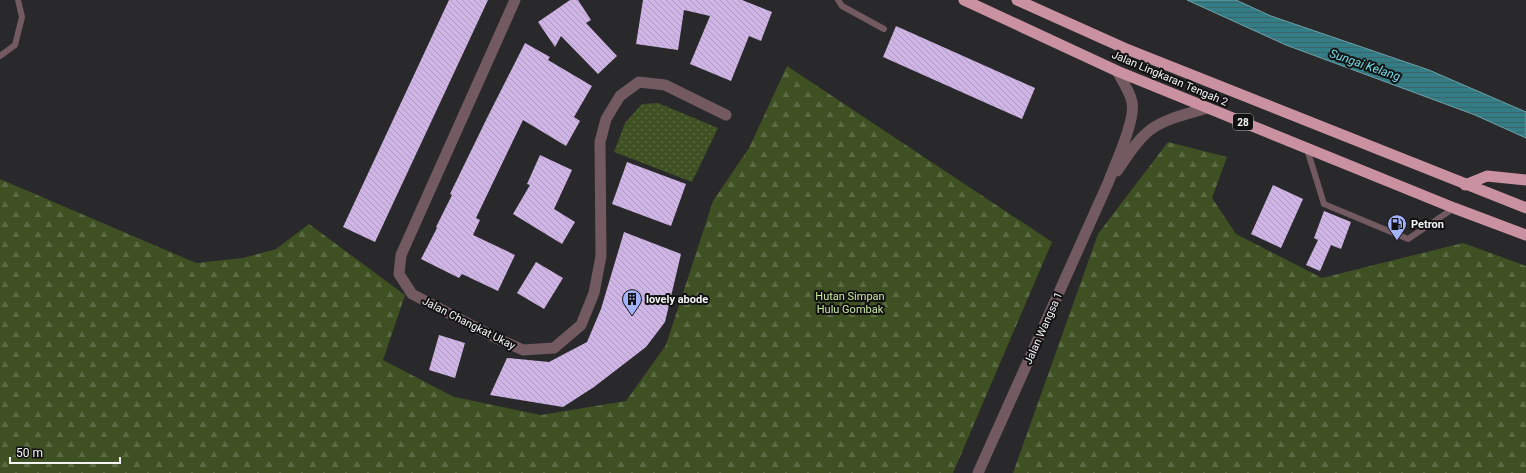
<svg xmlns="http://www.w3.org/2000/svg" width="1526" height="473" viewBox="0 0 1526 473" font-family="Roboto,sans-serif">
<style>
.grass{fill:url(#grass-dots)}
.forest{fill:url(#forest-firs)}
.water{fill:url(#water-rules);stroke:#6da1a7}
.building{fill:url(#building-back-hatch)}
.lines{fill:none;stroke-linecap:round;stroke-linejoin:round}
.service{stroke:#725a60;stroke-width:6}
.minor{stroke:#725a60;stroke-width:11}
.trunk{stroke:#ca92a1;stroke-width:11}
.labels{text-anchor:middle;stroke-width:4;stroke-linejoin:round;paint-order:stroke}
.shield{fill:#121112;stroke:#b1b0b1;stroke-width:1}
.shield-label{font-size:10px;font-weight:bold;fill:#f5f4f5}
.street-label{font-size:11px;fill:#f5f4f5;stroke:#121112}
.poi-label{font-size:11px;font-weight:bold;fill:#f5f4f5;stroke:#121112;text-anchor:start}
.park-label{font-size:11px;fill:#c8e79b;stroke:#121112}
.water-label{font-size:12px;font-style:italic;fill:#6edfeb;stroke:#121112}
</style>
<defs>
<pattern id="grass-dots" width="8" height="8" patternUnits="userSpaceOnUse"><rect width="8" height="8" fill="#3f5122"/><path d="M2 2h.1M6 6h.1" fill="none" stroke="#5b6b43" stroke-width="1.8" stroke-linecap="round"/></pattern>
<pattern id="forest-firs" width="22" height="20" patternUnits="userSpaceOnUse"><rect width="22" height="20" fill="#3f5122"/><path d="M5 1l3.5 6h-7zM16 11l3.5 6h-7z" fill="#5b6b43"/></pattern>
<pattern id="water-rules" width="6" height="5" patternUnits="userSpaceOnUse"><rect width="6" height="5" fill="#337e86"/><path d="M0 2.5h6" fill="none" stroke="#3e6468"/></pattern>
<pattern id="building-back-hatch" width="6" height="6" patternUnits="userSpaceOnUse"><rect width="6" height="6" fill="#cfb5e6"/><path d="M-1 5l2 2M0 0l6 6M5-1l2 2" fill="none" stroke="#ae9abf"/></pattern>
</defs>
<rect width="100%" height="100%" fill="#29282b"/>
<path class="grass" d="M658,103L718,128L692,182L614,152L625,123L642,104Z"/>
<g class="forest">
<path d="M787,66L1052,242L953,473H0V179L196,263L243,258L276,249L309,224L405,295L383,360L454,397L541,415L626,401L666,345L713,201L749,148Z"/>
<path d="M1168,142L1227,157L1212,198L1236,234L1322,278L1463,243L1526,266V473H1013L1098,234Z"/>
</g>
<path class="water" d="M1187,0H1236L1271,16L1429,70L1526,112V138L1475,115L1286,45Z"/>
<g class="building">
<path d="M449,0H488L375,242L343,227Z"/>
<path d="M570,0H578L591,20L586,23L617,56L598,74L561,36L555,47L538,22Z"/>
<path d="M643,0H742L772,12L761,41L749,36L731,81L690,64L710,16L684,10L678,50L636,44Z"/>
<path d="M896,26L1035,88L1022,119L883,57Z"/>
<path d="M525,43L550,57L548,60L592,86L574,117L580,121L566,146L523,120L476,218L480,220L473,235L515,255L498,291L462,274L459,278L421,259L437,228L436,227L452,195L450,194L487,118Z"/>
<path d="M540,155L572,170L554,209L575,222L562,244L513,214L530,185L527,184Z"/>
<path d="M627,162L686,184L671,226L612,204Z"/>
<path d="M1273,185L1303,199L1281,248L1251,234Z"/>
<path d="M1324,211L1351,222L1341,249L1331,245L1320,271L1306,265L1318,240L1314,238Z"/>
<path d="M624,232L681,254L665,322L646,347L594,387L563,407L490,395L507,358L549,362L587,342L601,309Z"/>
<path d="M536,262L563,278L544,309L517,293Z"/>
<path d="M439,335L465,343L455,378L429,370Z"/>
</g>
<g class="lines">
<g class="service">
<path d="M838,0L842,6L884,29"/>
<path d="M0,56L15,45L22,17L18,0"/>
<path d="M1307,149L1324,204L1408,239L1454,208"/>
</g>
<g class="minor">
<path d="M515,0L401,255L399,274L412,294L496,338L523,350L554,348L581,325L594,293L601,256L600,142L606,119L620,96L639,82L665,85L726,115"/>
<path d="M1117,171C1127,157 1136,141 1150,130C1166,118 1188,114 1207,108"/>
<path d="M978,473L1108,183C1115,164 1136,120 1132,102C1130,92 1122,80 1117,71"/>
</g>
<g class="trunk">
<path d="M964,0L1117,71L1454,208L1526,235"/>
<path d="M1017,0L1124,48L1526,208"/>
<path d="M1465,185L1487,176L1526,180"/>
</g>
</g>
<defs>
<symbol id="fuel-pin" viewBox="-11 -11 22 30"><path d="M0 17L-7.5 6A9.5 9.5 0 1 1 7.5 6Z" fill="#a3b2fd" stroke="#121112"/><path d="M-5.5-6h7V0h2V4h1.3V-2.5L3-4.5l.8-.8L6-3V5H2.5V1h-1V6h-7ZM-4.2-4.7v3.2H.2V-4.7Z" fill="#111"/></symbol>
<symbol id="building-pin" viewBox="-11 -11 22 30"><path d="M0 17L-7.5 6A9.5 9.5 0 1 1 7.5 6Z" fill="#a3b2fd" stroke="#121112"/><path d="M-4-6H4V6H1V3H-1V6H-4ZM-2.5-4.3h1.7v1.8h-1.7ZM.8-4.3h1.7v1.8H.8ZM-2.5-1h1.7V.8h-1.7ZM.8-1h1.7V.8H.8Z" fill="#111"/></symbol>
</defs>
<g fill-rule="evenodd">
<use href="#fuel-pin" x="1386" y="213" width="22" height="30"/>
<use href="#building-pin" x="621" y="288" width="22" height="30"/>
</g>
<g class="labels">
<rect class="shield" x="1233" y="114" width="20" height="16" rx="3"/>
<g class="shield-label">
<text x="1243" y="126">28</text>
</g>
<g class="street-label">
<text transform="translate(1170 78) rotate(23)" y="4">Jalan Lingkaran Tengah 2</text>
<text transform="translate(469 323) rotate(27)" y="4">Jalan Changkat Ukay</text>
<text transform="translate(1043 328) rotate(-66)" y="4">Jalan Wangsa 1</text>
</g>
<g class="poi-label">
<text x="1411" y="228">Petron</text>
<text x="646" y="303">lovely abode</text>
</g>
<g class="park-label">
<text x="850" y="300">Hutan Simpan<tspan x="850" dy="13">Hulu Gombak</tspan></text>
</g>
<g class="water-label">
<text transform="translate(1365 65) rotate(19)" y="4">Sungai Kelang</text>
</g>
</g>
<path d="M10 457v6h110v-6" fill="none" stroke="#f5f4f5" stroke-width="2"/>
<text x="16" y="457" font-size="12" fill="#f5f4f5" stroke="#121112" stroke-width="3" paint-order="stroke">50 m</text>
</svg>
